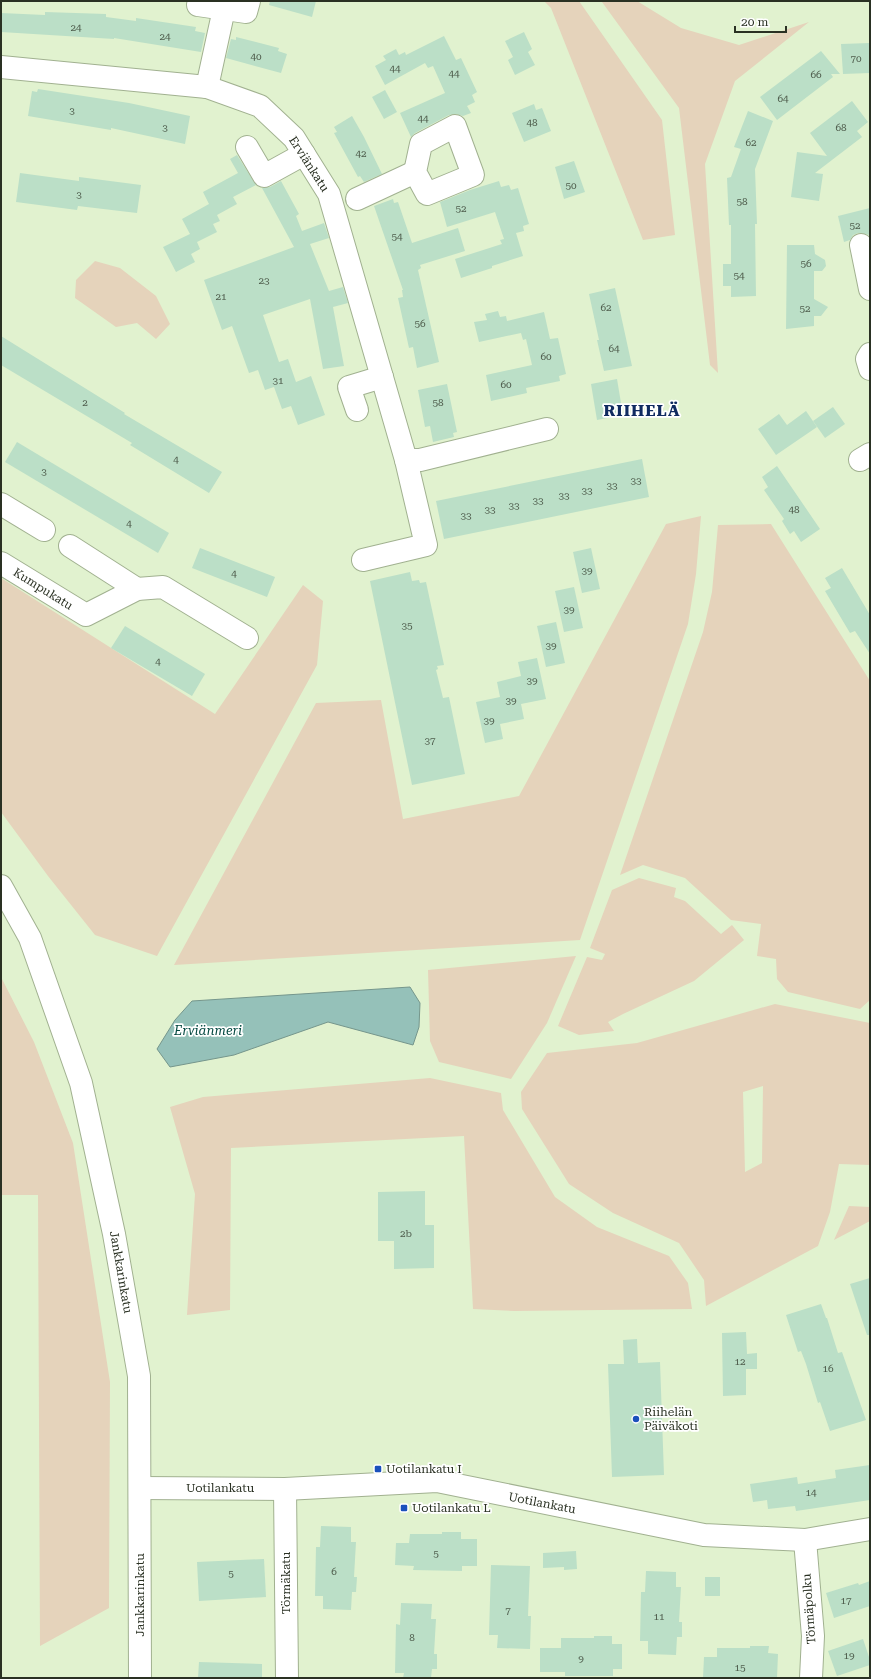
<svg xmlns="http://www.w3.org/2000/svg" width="871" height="1679" viewBox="0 0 871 1679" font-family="'Roboto Serif',serif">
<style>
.green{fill:#e5d3bb;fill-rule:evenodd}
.water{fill:#95c1b9;stroke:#75968c}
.building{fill:#bbdfc7}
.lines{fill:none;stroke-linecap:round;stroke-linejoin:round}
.minor-casing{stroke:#a1b190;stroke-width:24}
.minor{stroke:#fff;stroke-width:22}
.poi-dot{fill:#1b50bc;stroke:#fff;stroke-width:1.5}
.labels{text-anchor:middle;stroke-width:3.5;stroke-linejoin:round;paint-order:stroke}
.number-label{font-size:10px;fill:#4e5c4c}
.street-label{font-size:12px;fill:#2a3123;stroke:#fff}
.poi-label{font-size:12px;fill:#2a3123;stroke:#fff;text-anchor:start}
.water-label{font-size:13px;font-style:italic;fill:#034840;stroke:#fff}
.district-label{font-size:16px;font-weight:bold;letter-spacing:1px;fill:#102b60;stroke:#fff}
</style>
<rect width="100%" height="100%" fill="#e1f2cf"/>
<g class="green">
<path d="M544,1H579L662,120L675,235L643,240L551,8Z"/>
<path d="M606,1H637L681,28L739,45L809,22L735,81L705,164L718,373L710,365L679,108L602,2Z"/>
<path d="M95,261L120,268L156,296L170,324L156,339L137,323L116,327L75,298L76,280Z"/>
<path d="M701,516L696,574L688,624L580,940L174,965L316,703L381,700L403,819L519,796L666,524Z"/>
<path d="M771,524L870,681V1000L860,1009L788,992L777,979L776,959L757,956L761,924L731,920L685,878L643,865L620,875L703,632L712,592L718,525Z"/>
<path d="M1,578L215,714L303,585L323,601L317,665L157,956L95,935L48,876L1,812Z"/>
<path d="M639,878L676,888L674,897L685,901L721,934L732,925L744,940L694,981L623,1014L608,1022L614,1031L579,1035L558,1026L587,957L602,960L605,954L590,948L612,890Z"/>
<path d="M576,956L547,1023L511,1079L439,1062L430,1041L428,970Z"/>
<path d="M1,977L34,1042L73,1143L110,1382L109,1608L40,1646L38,1195H1Z"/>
<path d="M775,1004L870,1023V1165L839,1164L830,1212L818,1246L706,1306L704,1280L679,1243L613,1213L569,1184L522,1109L521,1092L547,1053L637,1043ZM763,1086L762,1163L745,1172L743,1092Z"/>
<path d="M430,1078L501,1093L503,1110L555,1197L597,1227L669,1256L688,1283L692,1309L514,1311L473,1309L464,1136L231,1148L230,1310L187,1315L195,1194L170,1107L203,1097Z"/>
<path d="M849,1206L870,1207V1221L834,1240Z"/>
</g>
<path class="water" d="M410,987L420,1003L419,1027L413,1045L328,1022L234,1055L170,1067L157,1049L175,1020L192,1001Z"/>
<g class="building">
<path d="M270,1H316L312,17L269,5Z"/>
<path d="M45,12L106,14V17L136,21V18L196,27L195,31L205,33L201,52L114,38V39L1,32V13L45,15Z"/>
<path d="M524,32L532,49L528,52L535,65L515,75L508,60L513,57L505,41Z"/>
<path d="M444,36L456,60L461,58L477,92L472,95L475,102L467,106L471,113L463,116L456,114L449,115L415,133L411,137L400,113L445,93L433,66L428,68L425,63L385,85L375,66L386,60L383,56L396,49L399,55L405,52L406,55Z"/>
<path d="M236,37L279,48L278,51L287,54L281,73L226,58L231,39L236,40Z"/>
<path d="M870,43V73L843,74L841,44Z"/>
<path d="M821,51L840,74H831L833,77L777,120L760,97Z"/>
<path d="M38,89L129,103L190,116L185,144L111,128V130L28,116L32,91L37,92Z"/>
<path d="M385,90L397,112L384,119L372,97Z"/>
<path d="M852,101L868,122L857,131L862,137L815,173L823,174L819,201L791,197L797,152L827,156L810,133Z"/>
<path d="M534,104L536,110L542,108L551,131L524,142L512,113Z"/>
<path d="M748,111L773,121L755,169L757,224H755L756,296L731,297V286H723V264H731V225H729L727,178L731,177L741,149L734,147Z"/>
<path d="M352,116L364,137L382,174L364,182L360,176L358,177L334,133L337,132L334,127Z"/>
<path d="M237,155L256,185L233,197L237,204L217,215L220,221L213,224L217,232L197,242L200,249L191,254L195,262L176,272L163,247L190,234L182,219L209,204L203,192L238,173L230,159Z"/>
<path d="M574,161L585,192L564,199L555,167Z"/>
<path d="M20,173L79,181V177L141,185L137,213L78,206L77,210L16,202Z"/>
<path d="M281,181L299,214L296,216L302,231L324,223L329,238L310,244L329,291L343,287L348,303L333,307L344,366L323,369L310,299L263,315L279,362L288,359L296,382L311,376L325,415L298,425L291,406L282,409L274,387L265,390L258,370L249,373L232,326L222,330L204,280L294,247L262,188L270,187Z"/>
<path d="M499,181L501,187L509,185L511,190L518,188L529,224L523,226L524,231L516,233L523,256L492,266V268L461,278L455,259L502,244L500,240L504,239L495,212L447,227L440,202L470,190Z"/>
<path d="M393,199L394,203L398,202L412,243L458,228L465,251L420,265L421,268L418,270L439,362L417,368L413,347L409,348L398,298L403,297L402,290H403L374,206Z"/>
<path d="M870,208V235L858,233L853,235L850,240L844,242L838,216Z"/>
<path d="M787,245H814L815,254L825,260L826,266L822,271H814V299L828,307L821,316H814V326L786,329Z"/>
<path d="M615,288L632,366L604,371L597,340H599L589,294Z"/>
<path d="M498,311L500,317L506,316L507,321L544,312L550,339L558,338L566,374L559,376L560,381L526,388L527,393L491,401L486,375L532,365L526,339L523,340L521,333L479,342L474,322L487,320L485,314Z"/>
<path d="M1,336L125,413L124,414L222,472L209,493L130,445L132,443L1,365Z"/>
<path d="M617,379L623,415L597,420L591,384Z"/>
<path d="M447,384L457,432L453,433L454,437L433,442L430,426L425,427L418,390Z"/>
<path d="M833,407L845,424L825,438L813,421Z"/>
<path d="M806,411L817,427L776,455L758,429L779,414L787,425Z"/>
<path d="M17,442L169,533L158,553L5,462Z"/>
<path d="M642,459L649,497L444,539L436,501Z"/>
<path d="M777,466L820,529L801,542L794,531L790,534L782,521L784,519L764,490L768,487L762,477Z"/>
<path d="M200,548L275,577L267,597L192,568Z"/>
<path d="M591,548L600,589L582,593L573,552Z"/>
<path d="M842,568L870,615V654L855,631L850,633L825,591L831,588L825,578Z"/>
<path d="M410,572L412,581L419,580L420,583L426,582L444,665L437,666L438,669L436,670L443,698L449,697L465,774L412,785L370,581Z"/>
<path d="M574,587L583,628L564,632L555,591Z"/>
<path d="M556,622L565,663L546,667L537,626Z"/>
<path d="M125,626L205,674L192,696L111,648Z"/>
<path d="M537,658L546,699L521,704L524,719L500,724L503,739L485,743L476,702L500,697L497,682L521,676L518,662Z"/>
<path d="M425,1191V1225H434V1268L394,1269V1241H378V1192Z"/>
<path d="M870,1278V1335H867L850,1284Z"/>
<path d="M821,1304L826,1318H827L838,1353L842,1352L866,1420L830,1431L820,1402L818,1403L806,1364L801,1351L798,1352L786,1315Z"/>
<path d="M746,1332L747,1354L757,1353V1369H746V1395L723,1396L722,1333Z"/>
<path d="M637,1339L638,1363L660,1362L664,1475L612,1477L608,1364H624L623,1340Z"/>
<path d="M870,1465V1500L796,1511L795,1506L768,1509L767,1500L753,1502L750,1484L797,1477L798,1484L836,1478L835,1470Z"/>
<path d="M321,1526L351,1527V1542H356L354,1577H357L356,1592H352L351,1610L323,1609V1596H315L316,1547H320Z"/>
<path d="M442,1532H461V1539H477V1566H462V1571L413,1570L414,1566L395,1565L396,1543H409L410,1534H442Z"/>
<path d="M576,1551L577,1569L564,1570V1567L543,1568V1553Z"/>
<path d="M264,1559L266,1597L199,1601L197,1562Z"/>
<path d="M491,1565L530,1566L528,1616H531L530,1649L497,1648L498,1635H489Z"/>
<path d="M646,1571L676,1572V1587H681L679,1622H682V1637H677L676,1655L648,1654V1641H640L641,1592H645Z"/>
<rect x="705" y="1577" width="15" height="19"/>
<path d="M870,1581V1606L834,1618L826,1593L858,1583L859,1585Z"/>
<path d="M401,1603L432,1604L431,1619H436L434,1654H437V1669H432L431,1678H403L404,1673H395L396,1624L400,1625Z"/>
<path d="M594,1636H612V1644H622V1669H613V1676H565V1672H540V1648H561V1638H594Z"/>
<path d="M863,1639L870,1660V1665L837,1676L828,1651Z"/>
<path d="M750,1646H769L768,1653L778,1654L777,1678H703L704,1657H717V1648H750Z"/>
<path d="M199,1662L262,1664V1678H198Z"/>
</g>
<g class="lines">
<defs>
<g id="minor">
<path d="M199,1L198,5L246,12L249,1"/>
<path d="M1,67L207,87L260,106L294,138L329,194L406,460L426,545L363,560"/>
<path d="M207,87L224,9"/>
<path d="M455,126L473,175L427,194L415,172L421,144Z"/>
<path d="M247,147L264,176L304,154"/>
<path d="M357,199L415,172"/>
<path d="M861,245L870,289"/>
<path d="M870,354L867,359L870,369"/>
<path d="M357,410L349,387L382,377"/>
<path d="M406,460H420L547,429"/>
<path d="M860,460L870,454"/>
<path d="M1,504L44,530"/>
<path d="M70,546L137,589"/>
<path d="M1,563L86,615L137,589L163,587L247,638"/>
<path d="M1,886L30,938L81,1083L114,1234L139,1376L140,1678"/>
<path d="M140,1488L285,1489L437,1481L704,1535L805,1540L870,1529"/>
<path d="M285,1489L287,1678"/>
<path d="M805,1540L813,1636L811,1678"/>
</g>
</defs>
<use href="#minor" class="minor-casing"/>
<use href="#minor" class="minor"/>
</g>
<g class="poi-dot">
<circle cx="636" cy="1419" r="4"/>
<rect x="374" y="1465" width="8" height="8" rx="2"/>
<rect x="400" y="1504" width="8" height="8" rx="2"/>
</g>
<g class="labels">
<g class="number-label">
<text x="76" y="31">24</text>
<text x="165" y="40">24</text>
<text x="256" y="60">40</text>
<text x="856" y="62">70</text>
<text x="395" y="72">44</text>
<text x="454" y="77">44</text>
<text x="816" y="78">66</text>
<text x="783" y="102">64</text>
<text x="72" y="114">3</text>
<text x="423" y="122">44</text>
<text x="532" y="126">48</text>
<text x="165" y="131">3</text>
<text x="841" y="131">68</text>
<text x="751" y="146">62</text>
<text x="361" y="157">42</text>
<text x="571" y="189">50</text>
<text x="79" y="198">3</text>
<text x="742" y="205">58</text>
<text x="461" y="212">52</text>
<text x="855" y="229">52</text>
<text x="397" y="240">54</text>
<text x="806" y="267">56</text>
<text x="739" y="279">54</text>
<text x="264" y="284">23</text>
<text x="221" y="300">21</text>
<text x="606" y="311">62</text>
<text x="805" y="312">52</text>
<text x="420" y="327">56</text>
<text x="614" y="352">64</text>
<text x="546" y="360">60</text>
<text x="278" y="384">31</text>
<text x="506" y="388">60</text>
<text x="85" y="406">2</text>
<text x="438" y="406">58</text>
<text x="176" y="463">4</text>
<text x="44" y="475">3</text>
<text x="636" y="484">33</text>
<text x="612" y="489">33</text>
<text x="587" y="494">33</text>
<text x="564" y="499">33</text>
<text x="538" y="504">33</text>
<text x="514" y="509">33</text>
<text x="490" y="513">33</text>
<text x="794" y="513">48</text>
<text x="466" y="519">33</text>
<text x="129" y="527">4</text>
<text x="587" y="574">39</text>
<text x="234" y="577">4</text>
<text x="569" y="613">39</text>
<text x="407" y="629">35</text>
<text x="551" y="649">39</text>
<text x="158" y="665">4</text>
<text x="532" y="684">39</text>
<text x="511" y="704">39</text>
<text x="489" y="724">39</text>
<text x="430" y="744">37</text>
<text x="406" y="1237">2b</text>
<text x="740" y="1365">12</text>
<text x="828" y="1372">16</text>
<text x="811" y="1496">14</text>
<text x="436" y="1557">5</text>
<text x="334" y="1575">6</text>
<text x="231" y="1577">5</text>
<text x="846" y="1604">17</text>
<text x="508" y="1614">7</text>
<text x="659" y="1620">11</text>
<text x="412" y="1641">8</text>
<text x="849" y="1659">19</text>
<text x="581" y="1662">9</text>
<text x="740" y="1671">15</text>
</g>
<g class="street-label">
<text transform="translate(309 164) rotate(57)" y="4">Erviänkatu</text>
<text transform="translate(43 589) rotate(32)" y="4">Kumpukatu</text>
<text transform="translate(121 1272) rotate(80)" y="4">Jankkarinkatu</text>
<text x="220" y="1492">Uotilankatu</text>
<text transform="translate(542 1503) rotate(11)" y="4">Uotilankatu</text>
<text transform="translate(286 1583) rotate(-90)" y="4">Törmäkatu</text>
<text transform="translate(140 1595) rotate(-90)" y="4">Jankkarinkatu</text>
<text transform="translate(809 1609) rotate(-94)" y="4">Törmäpolku</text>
</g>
<g class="poi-label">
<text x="644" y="1416">Riihelän<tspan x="644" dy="14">Päiväkoti</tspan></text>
<text x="386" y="1473">Uotilankatu I</text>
<text x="412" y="1512">Uotilankatu L</text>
</g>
<g class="water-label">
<text x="208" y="1035">Erviänmeri</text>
</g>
<g class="district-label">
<text x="642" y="416">RIIHELÄ</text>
</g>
</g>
<rect width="871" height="1679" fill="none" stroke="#2a3123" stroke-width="4"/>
<path d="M735 26v6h51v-6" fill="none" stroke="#2a3123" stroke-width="2"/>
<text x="741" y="26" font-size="12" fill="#2a3123" stroke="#ffffff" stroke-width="3" paint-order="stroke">20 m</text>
</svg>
